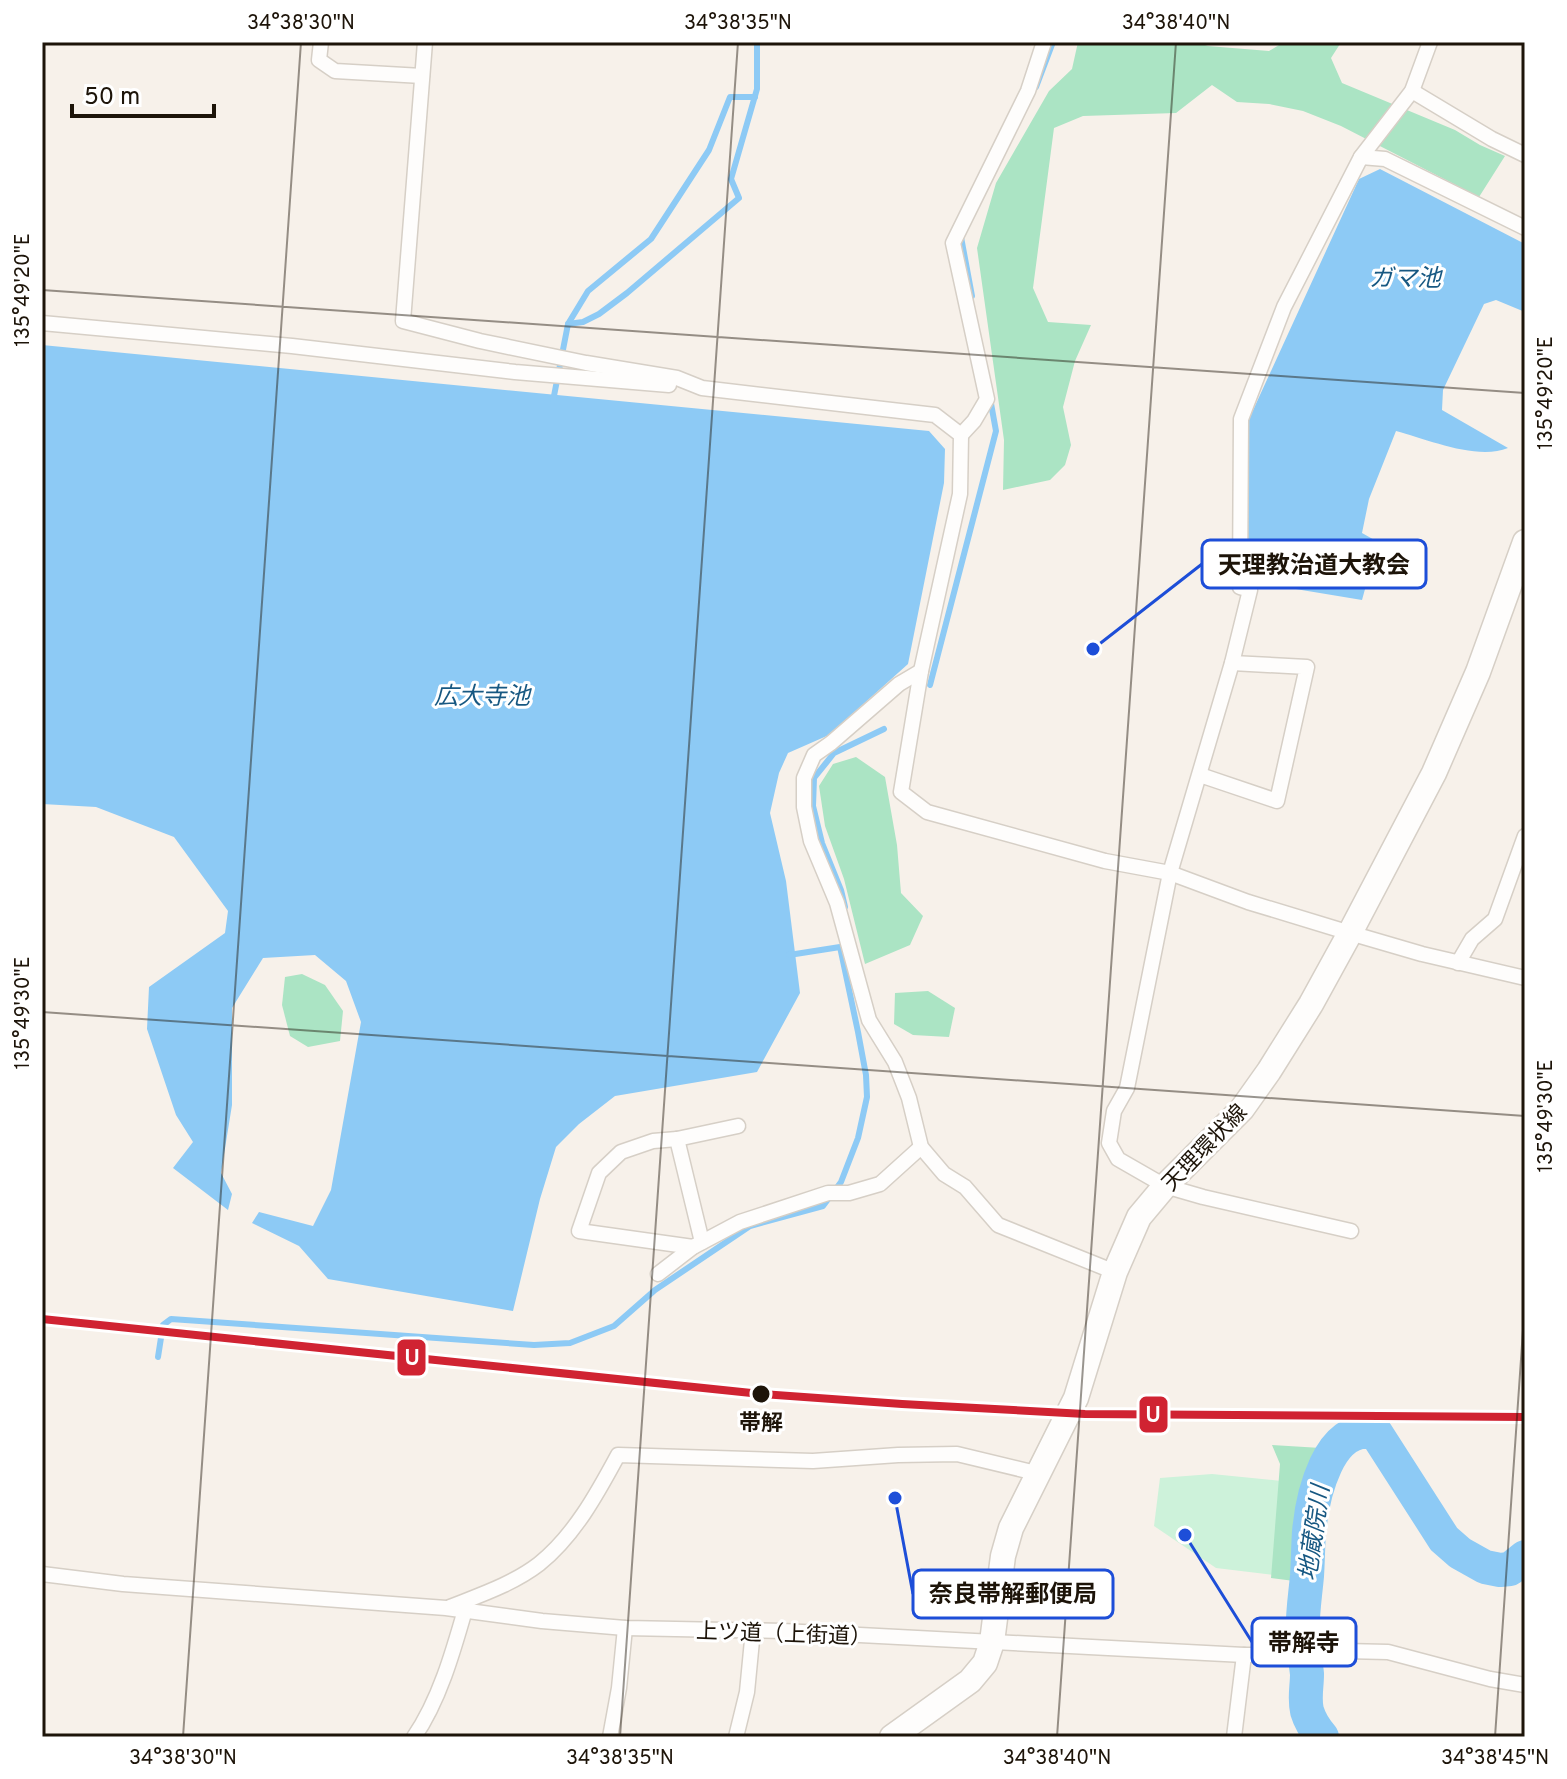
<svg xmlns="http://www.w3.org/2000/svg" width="1567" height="1779" viewBox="0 0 1567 1779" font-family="Overpass,'Noto Sans JP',sans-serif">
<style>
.green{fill:#cdf2da}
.forest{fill:#abe4c4}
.water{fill:#8dcaf5}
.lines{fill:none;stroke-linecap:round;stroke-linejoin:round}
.stream{stroke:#8dcaf5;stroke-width:6}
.river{stroke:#8dcaf5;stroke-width:34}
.street-casing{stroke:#d6cfc6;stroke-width:17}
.primary-casing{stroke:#d6cfc6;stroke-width:27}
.street{stroke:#fefdfc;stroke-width:14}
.primary{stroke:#fefdfc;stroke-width:24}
.rail-1-casing{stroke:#fff;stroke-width:14}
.rail-1{stroke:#d02332;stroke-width:8}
.ticks{fill:none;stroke:#1d1409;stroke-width:2;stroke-opacity:0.45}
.stop-dot{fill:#1d1409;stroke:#fff;stroke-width:3}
.labels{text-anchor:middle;stroke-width:6;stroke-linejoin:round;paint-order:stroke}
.street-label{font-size:22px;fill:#1d1409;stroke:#fff}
.stop-label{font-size:22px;font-weight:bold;fill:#1d1409;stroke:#fff}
.water-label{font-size:24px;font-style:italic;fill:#175882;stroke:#fff}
.leader{fill:none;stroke:#1d4ed8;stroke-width:3}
.callout-dot{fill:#1d4ed8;stroke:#fff;stroke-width:3}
.callout{fill:#fff;stroke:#1d4ed8;stroke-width:3}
.callout-label{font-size:24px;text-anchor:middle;font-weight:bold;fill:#1d1409}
.line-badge{stroke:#fff;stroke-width:3}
.badge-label{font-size:22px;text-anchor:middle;font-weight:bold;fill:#fff}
.neatline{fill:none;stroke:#1d1409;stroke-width:3}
.ticks-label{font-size:20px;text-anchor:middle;fill:#1d1409}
</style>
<rect width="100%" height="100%" fill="#f7f1ea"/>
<path class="green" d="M1212,1474L1282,1481L1274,1575L1216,1568L1154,1526L1160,1478Z"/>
<g class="forest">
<path d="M1078,42H1196L1208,46L1269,51L1284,42H1338L1340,44L1331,58L1342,83L1455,130L1480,145L1505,156L1479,197L1341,126L1303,111L1269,104L1237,102L1212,85L1176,113L1083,116L1054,128L1033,288L1048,322L1091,325L1075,361L1063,407L1071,445L1065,465L1050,480L1003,490L1004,440L977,248L996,183L1049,91L1072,69Z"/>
<path d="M856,757L885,777L897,845L901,893L923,916L910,945L865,964L844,879L825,826L819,786L833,764Z"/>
<path d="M302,974L325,985L343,1011L340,1041L308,1047L290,1036L282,1005L285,977Z"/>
<path d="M928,991L955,1008L949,1037L913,1035L894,1024L895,993Z"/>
<path d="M1272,1445L1321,1448L1303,1487L1298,1526L1294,1581L1271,1578L1280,1464Z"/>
</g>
<g class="water">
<path d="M1380,169L1525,244V285L1523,289L1525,290V312L1496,300L1484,304L1443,390L1442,410L1508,448C1477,461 1427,439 1396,431L1369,499L1362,533L1378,542L1362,600L1247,581L1249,419L1359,179Z"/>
<path d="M42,345L929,431L945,449L944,483L908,664L829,735L788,753L779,773L770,813L786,881L800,993L757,1072L615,1096L579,1124L556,1147L540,1199L513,1311L328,1279L299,1246L252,1223L259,1212L313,1226L331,1190L361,1022L346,981L315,955L263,958L232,1008V1105L221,1173L232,1194L228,1210L173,1168L193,1142L176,1115L147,1029L149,987L225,933L228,911L174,837L96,807L42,804Z"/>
</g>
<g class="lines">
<g class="stream">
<path d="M1036,87L1053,42"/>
<path d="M961,237L972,296"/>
<path d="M568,324L583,322L599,314L627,293L739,198L731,179L757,89V42"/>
<path d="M553,401L568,324L588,291L651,239L709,150L730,97H755"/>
<path d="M930,685L996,431L990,398"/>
<path d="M845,907L841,890L822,843L813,806L814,778L834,753L884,729"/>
<path d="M158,1357L163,1325L171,1319L534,1345L570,1343L614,1326L655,1290L750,1226L823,1206L841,1182L858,1138L867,1097L866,1075L858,1032L840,947L789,955"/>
</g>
<path class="river" d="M1322,1737C1315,1729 1310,1721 1307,1711C1304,1698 1307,1687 1307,1674C1306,1664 1304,1654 1303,1643C1301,1621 1305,1598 1307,1576C1308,1561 1308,1547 1309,1532C1312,1499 1328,1420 1376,1433L1444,1539L1460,1553L1485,1567L1500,1570L1510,1569L1525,1557"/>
<defs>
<g id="street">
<path d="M321,42L319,60L335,71L422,76"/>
<path d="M425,42L403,321L480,341L586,363L677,378L702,388L935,415L961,435L960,494L921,671L901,792L927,812L1105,861L1170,873L1248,902L1350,933L1422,954L1525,978"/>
<path d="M1412,91L1492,139L1525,155"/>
<path d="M1361,157L1385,159L1525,228"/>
<path d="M42,323L292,346L515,372L669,385"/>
<path d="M961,435L974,421L987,399L953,243L1028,91L1044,42"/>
<path d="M921,671L899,684L831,743L814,755L804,778V807L811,841L837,903L869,1020L895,1062L909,1098L921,1147L944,1174L965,1187L998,1225L1115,1272"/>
<path d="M1200,775L1277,801L1307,667L1232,663"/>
<path d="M1458,963L1472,939L1495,919L1525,836"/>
<path d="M677,1139L702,1242"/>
<path d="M1351,1231L1203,1197L1165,1186L1118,1159L1109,1143L1114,1111L1127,1088L1170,873L1232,663L1250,590L1240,587L1241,419L1284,307L1361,157L1412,91L1430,42"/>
<path d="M693,1247L579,1231L599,1173L621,1152L653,1141L677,1139L738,1126"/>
<path d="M658,1274L693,1247L740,1222L828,1193H849L880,1184L921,1147"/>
<path d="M42,1574L123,1584L446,1608L542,1621L625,1628L783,1631L1244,1655H1292L1345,1651L1388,1652L1490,1679L1525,1685"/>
<path d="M450,1607C480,1595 513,1584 539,1564C574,1536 597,1494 618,1455L813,1461L898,1455L957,1454L1036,1473"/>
<path d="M414,1737C439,1701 453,1652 465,1610"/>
<path d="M610,1737L619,1688L625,1628"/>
<path d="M736,1737L747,1692L753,1630"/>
<path d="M1234,1737L1244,1655"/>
</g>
<path id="primary" d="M892,1737L970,1681L985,1663L992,1642L1003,1556L1011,1528L1076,1398L1115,1272L1139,1217L1165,1186L1242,1109L1269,1071L1311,1004L1350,933L1434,773L1478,672L1525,542"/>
</defs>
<use href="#street" class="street-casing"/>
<use href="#primary" class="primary-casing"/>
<use href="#street" class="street"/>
<use href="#primary" class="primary"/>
<defs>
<path id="rail-1" d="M42,1319L761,1394L902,1404L1085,1414L1525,1417"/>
</defs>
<use href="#rail-1" class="rail-1-casing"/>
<use href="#rail-1" class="rail-1"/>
</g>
<path class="ticks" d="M42,290L1525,393M42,1012L1525,1116M42,1735L66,1737M183,1737L301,42M620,1737L738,42M1057,1737L1176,42M1495,1737L1525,1301"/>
<circle class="stop-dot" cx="761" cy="1394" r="10"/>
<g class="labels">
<g class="street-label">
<text transform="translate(1204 1147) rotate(-46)" y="8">天理環状線</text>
<text transform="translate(784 1633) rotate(2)" y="8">上ツ道（上街道）</text>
</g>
<g class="stop-label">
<text x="761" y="1430">帯解</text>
</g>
<g class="water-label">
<text x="1405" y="286">ガマ池</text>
<text x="482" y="704">広大寺池</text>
<text transform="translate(1314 1533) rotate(-82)" y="8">地蔵院川</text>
</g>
</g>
<path class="leader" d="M1093 649L1202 564M895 1498L913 1594M1185 1535L1252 1642"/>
<g class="callout-dot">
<circle cx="1093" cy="649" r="8"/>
<circle cx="895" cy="1498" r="8"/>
<circle cx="1185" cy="1535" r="8"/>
</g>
<g class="callout">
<rect x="1202" y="540" width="224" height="48" rx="8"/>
<rect x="913" y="1570" width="200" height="48" rx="8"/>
<rect x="1252" y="1618" width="104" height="48" rx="8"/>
</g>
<g class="callout-label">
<text x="1314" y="573">天理教治道大教会</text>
<text x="1013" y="1602">奈良帯解郵便局</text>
<text x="1304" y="1651">帯解寺</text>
</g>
<g class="line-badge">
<rect x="396" y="1338" width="31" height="39" rx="8" fill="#d02332"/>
<rect x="1138" y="1395" width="31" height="39" rx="8" fill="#d02332"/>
</g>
<g class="badge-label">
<text x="412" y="1365">U</text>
<text x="1153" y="1422">U</text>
</g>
<rect width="1567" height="1779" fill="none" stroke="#ffffff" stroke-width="88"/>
<path d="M72 104v12h142v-12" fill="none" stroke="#1d1409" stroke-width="4"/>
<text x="84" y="104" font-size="24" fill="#1d1409" stroke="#ffffff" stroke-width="6" paint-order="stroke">50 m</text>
<rect x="44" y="44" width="1479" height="1691" class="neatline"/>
<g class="ticks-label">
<text x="301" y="29">34°38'30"N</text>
<text x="738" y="29">34°38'35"N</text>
<text x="1176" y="29">34°38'40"N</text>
<text transform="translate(22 290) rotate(-90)" y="7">135°49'20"E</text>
<text transform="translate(1545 393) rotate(-90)" y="7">135°49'20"E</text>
<text transform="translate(22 1013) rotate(-90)" y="7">135°49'30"E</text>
<text transform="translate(1545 1116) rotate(-90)" y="7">135°49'30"E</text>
<text x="183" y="1764">34°38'30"N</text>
<text x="620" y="1764">34°38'35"N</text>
<text x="1057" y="1764">34°38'40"N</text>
<text x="1495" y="1764">34°38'45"N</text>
</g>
</svg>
